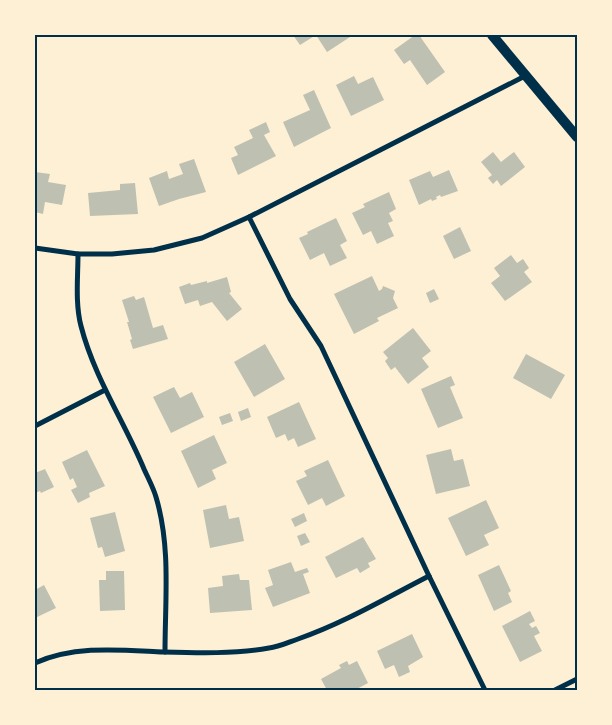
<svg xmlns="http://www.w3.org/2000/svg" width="612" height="725" viewBox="0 0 612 725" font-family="Mulish,sans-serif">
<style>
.building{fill:#bec0b2}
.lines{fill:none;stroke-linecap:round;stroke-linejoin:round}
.minor{stroke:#003049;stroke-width:5}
.secondary{stroke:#003049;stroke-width:10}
.neatline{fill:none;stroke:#003049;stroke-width:2}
</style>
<rect width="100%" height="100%" fill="#fdf0d5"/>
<g class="building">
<path d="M293,35H316L300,45Z"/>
<path d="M316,35H349L350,37L327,52Z"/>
<path d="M415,35H419L445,72L427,85L410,60L404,64L394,50Z"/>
<path d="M354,76L358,84L373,77L384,100L351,116L336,85Z"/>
<path d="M314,90L331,128L294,147L283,122L310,110L303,95Z"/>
<path d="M266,122L270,132L264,135L276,156L238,175L231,158L238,155L234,147L253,138L249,130Z"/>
<path d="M493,152L501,162L514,152L525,167L501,186L497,180L493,184L488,178L492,175L481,162Z"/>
<path d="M194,159L206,192L179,199L159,206L149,178L167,171L169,179L183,174L179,164Z"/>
<path d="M449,170L458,191L441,197L440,195L436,197L437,199L432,201L431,199L419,205L409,180L430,171L433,177Z"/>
<path d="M35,172L50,174L48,182L66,185L62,205L45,202L43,214L35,212Z"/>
<path d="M135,183L138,214L90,216L88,193L120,190V184Z"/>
<path d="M389,192L396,209L389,213L393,221L388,223L394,236L377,244L371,231L363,235L352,213L365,207L363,204Z"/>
<path d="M336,218L347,241L340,245L347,258L330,266L324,253L310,260L299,238L308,234L307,232Z"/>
<path d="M460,227L471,251L454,259L443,236Z"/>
<path d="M511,255L517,263L523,259L529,268L524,272L532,282L505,301L491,283L500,276L494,268Z"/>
<path d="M372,276L379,291L382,289L383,286L395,291L393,298L398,308L377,318L379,321L354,334L334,294Z"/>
<path d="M227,277L231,292L229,293L242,309L227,321L212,302L200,306L198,300L185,304L179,287L190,283L191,285L207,281V283Z"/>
<path d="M434,289L439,299L430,303L426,293Z"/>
<path d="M134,296L136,300L144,297L153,328L163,325L168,339L133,349L130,340L132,339L127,322H129L122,300Z"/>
<path d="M413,328L431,351L422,358L429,367L408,384L395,367L391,370L385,361L388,358L383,352Z"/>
<path d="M265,344L285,379L254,397L234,362Z"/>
<path d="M526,354L565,375L551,399L513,378Z"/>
<path d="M451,376L455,385L450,387L463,418L438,428L421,389Z"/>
<path d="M174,387L180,398L192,392L204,417L171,433L153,397Z"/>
<path d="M299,402L316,439L298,447L294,438L288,441L285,434L276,438L267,417Z"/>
<path d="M248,408L251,417L241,421L238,412Z"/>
<path d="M230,413L233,421L222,425L219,417Z"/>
<path d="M214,435L227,463L212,470L216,479L198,488L181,451Z"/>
<path d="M451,449L454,461L463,459L470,486L436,494L426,455Z"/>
<path d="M87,450L105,486L89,493L90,497L78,503L71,490L77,487L73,478L70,480L62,462Z"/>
<path d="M328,460L345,496L326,506L322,498L308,505L296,481L307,476L304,471Z"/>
<path d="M45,469L54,487L41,493L40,491L35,493V473Z"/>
<path d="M486,500L499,528L484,535L489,545L466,556L448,518Z"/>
<path d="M226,505L229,519L239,517L244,541L210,548L203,510Z"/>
<path d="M115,512L125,551L105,557L102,547L98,548L90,518Z"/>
<path d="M304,513L307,521L295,527L291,519Z"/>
<path d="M305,533L310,542L301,546L297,536Z"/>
<path d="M363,537L376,559L368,563L370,567L360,573L357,568L336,578L325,557Z"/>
<path d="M291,562L295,572L307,568L309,572L303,574L310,593L273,607L265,588L273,585L268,570Z"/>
<path d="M499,565L511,591L508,593L512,602L494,611L478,575Z"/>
<path d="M106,571H124L125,610L100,611L99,580H106Z"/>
<path d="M239,574L240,580H249L252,610L210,613L208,588L223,586L222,576Z"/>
<path d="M44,585L56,608L35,618V590Z"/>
<path d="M530,611L535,621L529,624L532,628L536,626L540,633L534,636L542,651L520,662L502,626Z"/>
<path d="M412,634L423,657L408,666L410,672L399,677L394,665L385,669L377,651Z"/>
<path d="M347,661L349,665L357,661L368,683L355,690H327L321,679L341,668L339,665Z"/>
</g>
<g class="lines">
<g class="minor">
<path d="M249,217L290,299L321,346L429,576L485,690"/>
<path d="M35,248L78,254H112L154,250L202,238L249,217L525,76"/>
<path d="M78,254C78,277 75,303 81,326C94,377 124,421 144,469C148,478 153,487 156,497C171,547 165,600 165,652"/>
<path d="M35,426L105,390"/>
<path d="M35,663C75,645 120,650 163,652C198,653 235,654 269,648C279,647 289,642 298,639C344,623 386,598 429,576"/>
<path d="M555,690L577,679"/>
</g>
<path class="secondary" d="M492,35L577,137"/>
</g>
<rect width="612" height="725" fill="none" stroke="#fdf0d5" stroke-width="72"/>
<rect x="36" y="36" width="540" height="653" class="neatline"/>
</svg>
